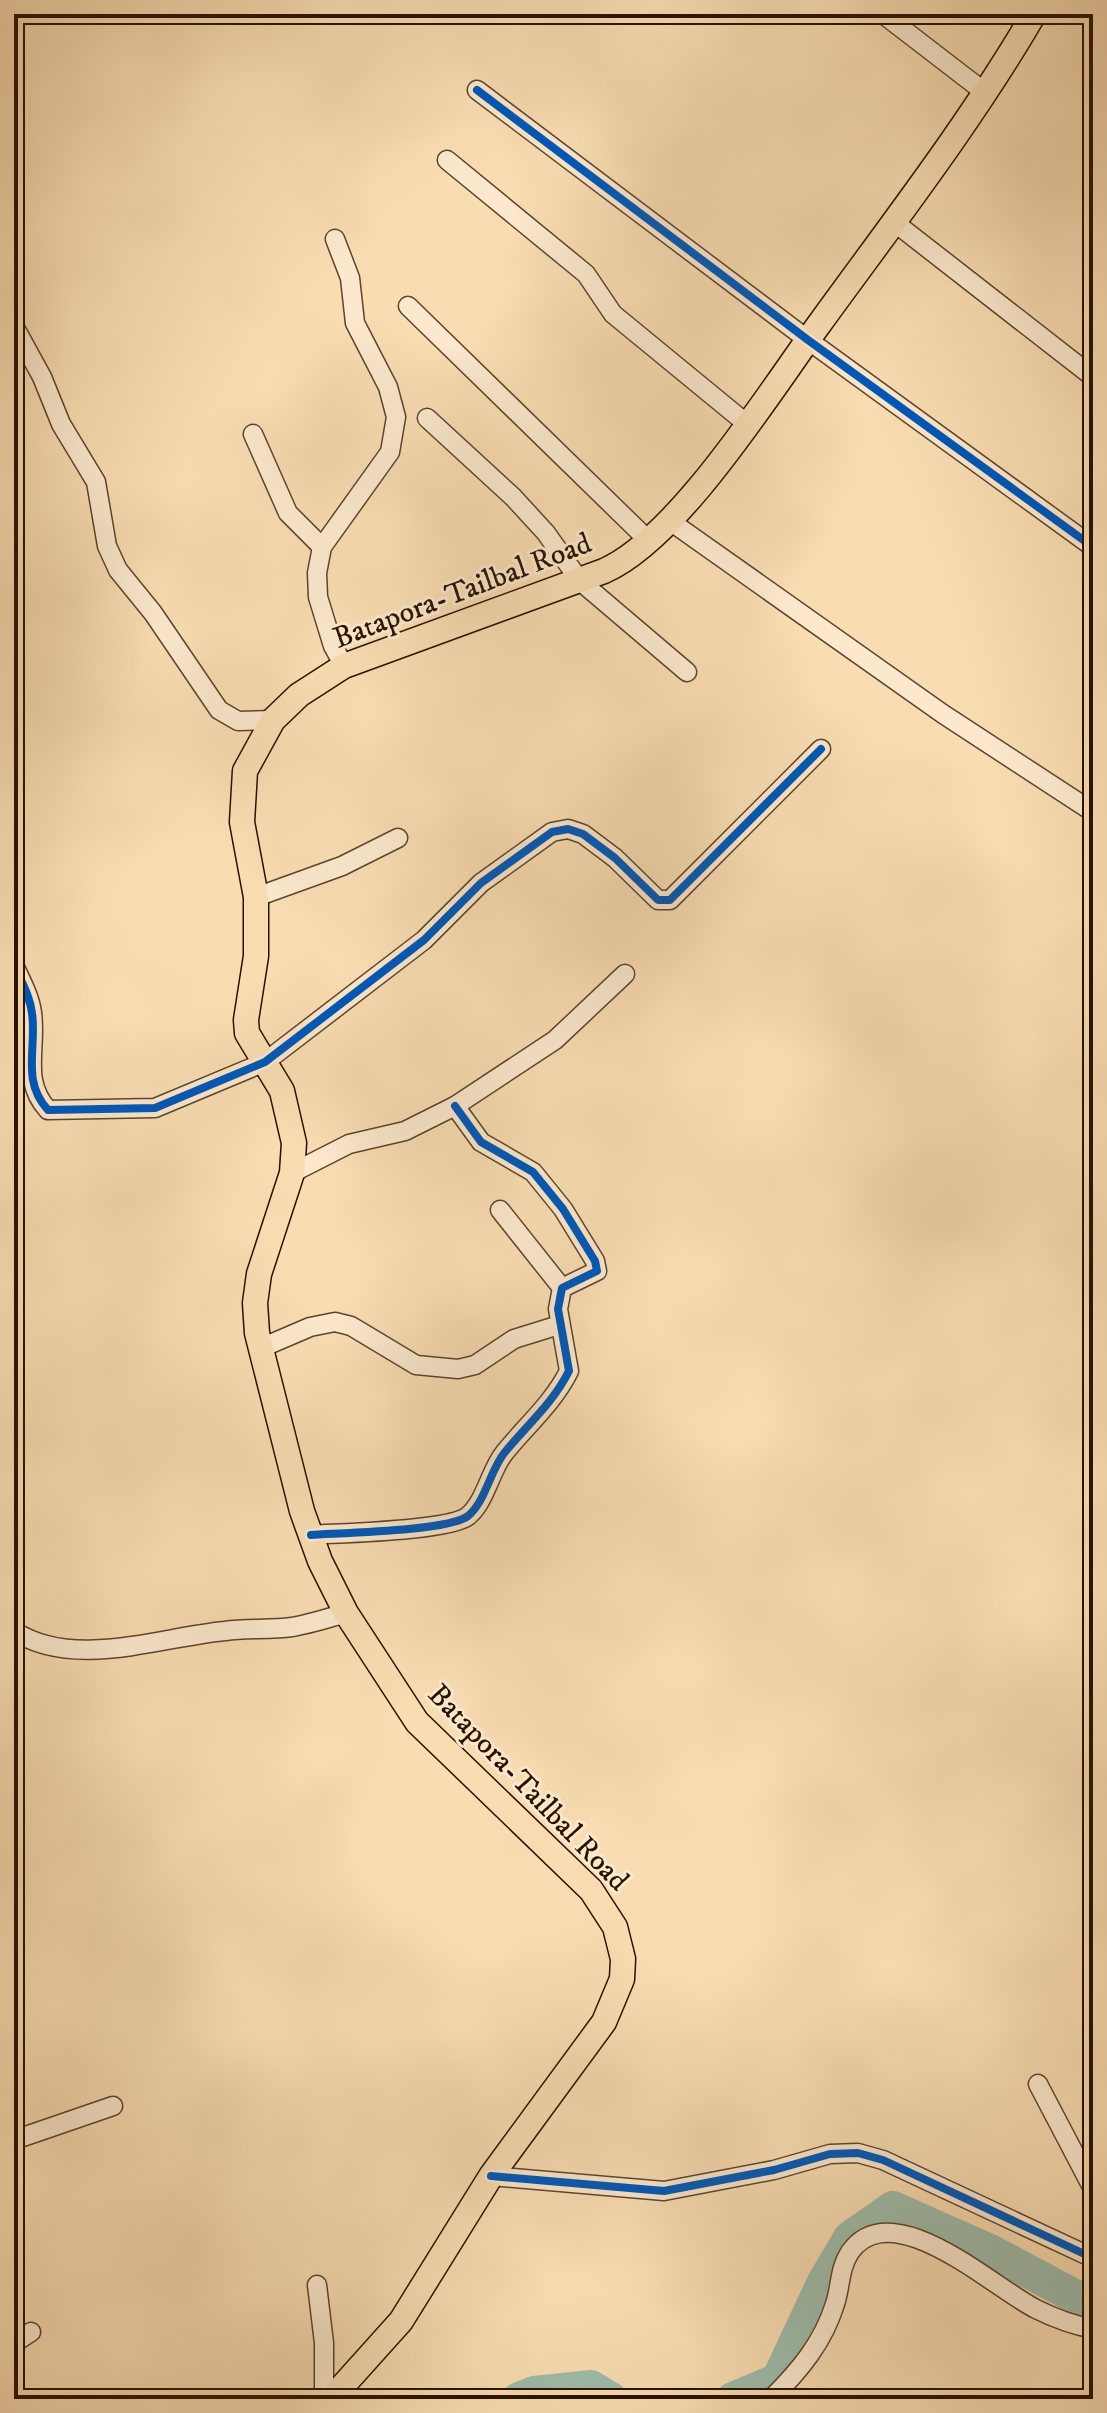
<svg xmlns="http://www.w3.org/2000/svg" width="1107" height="2413" viewBox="0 0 1107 2413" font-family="'IM FELL DW Pica',serif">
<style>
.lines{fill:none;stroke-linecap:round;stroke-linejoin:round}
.river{stroke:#9ebcaa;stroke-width:34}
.minor-casing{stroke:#5c442d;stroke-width:21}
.major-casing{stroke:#281201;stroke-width:27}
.minor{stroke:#fbe8cd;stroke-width:18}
.major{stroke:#f9dcb2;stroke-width:24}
.cycleway-casing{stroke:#fbe8cd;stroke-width:13}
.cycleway{stroke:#0057b8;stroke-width:8}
.labels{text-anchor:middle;stroke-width:6;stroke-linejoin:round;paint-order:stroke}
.street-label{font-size:30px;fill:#281201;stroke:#fbe8cd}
</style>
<rect width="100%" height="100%" fill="#f9dcb2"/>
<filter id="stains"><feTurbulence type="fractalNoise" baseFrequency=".0025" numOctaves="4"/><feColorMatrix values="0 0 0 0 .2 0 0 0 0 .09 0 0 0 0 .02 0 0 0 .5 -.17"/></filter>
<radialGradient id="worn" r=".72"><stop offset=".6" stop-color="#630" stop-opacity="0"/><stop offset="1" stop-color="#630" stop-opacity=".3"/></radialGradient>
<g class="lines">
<g class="river">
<path d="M519,2399L534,2393L591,2387L611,2399"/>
<path d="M733,2399L778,2380L824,2282L850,2238L893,2208L990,2251L1093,2306"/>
</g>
<defs>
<g id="minor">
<path d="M883,14L987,94"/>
<path d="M477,90L808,340L1093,547"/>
<path d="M447,160L586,274L613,314L747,424"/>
<path d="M894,222L1093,377"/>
<path d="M335,239L350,278L355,323L388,387L396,417L390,452L322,547L317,573L318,597L333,646L344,666"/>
<path d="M408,306L649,541"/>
<path d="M14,326L42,377L61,424L96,482L107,546L118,570L153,613L219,710L238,721L273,720"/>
<path d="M427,418L513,497L546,533L580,581L687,672"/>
<path d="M253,434L288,513L322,547"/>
<path d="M670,521L943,714L1093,812"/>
<path d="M256,897L342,866L398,838"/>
<path d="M14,965C21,981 30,996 32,1013C37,1048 21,1081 48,1110L155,1108L265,1062L424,940L481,883L552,832L568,829L583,834L615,858L658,900H670L821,749"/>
<path d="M292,1173L349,1144L405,1131L455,1106L555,1040L625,974"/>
<path d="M500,1210L562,1288"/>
<path d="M261,1348L310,1327L335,1322L351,1326L416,1365L458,1369L475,1365L514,1339L559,1325"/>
<path d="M311,1535C340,1533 449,1531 468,1516C486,1501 490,1470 505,1452C527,1425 553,1403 569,1371L558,1309L562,1288L597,1271L595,1261L563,1209L533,1172L481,1142L455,1106"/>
<path d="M14,1631C74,1670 160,1637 225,1631C247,1628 270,1630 292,1627C310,1624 328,1618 346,1613"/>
<path d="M1038,2084L1093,2189"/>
<path d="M14,2140L113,2106"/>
<path d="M491,2176L664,2191L774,2170L830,2154L858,2153L883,2160L1093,2258"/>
<path d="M317,2285L324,2343V2399"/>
<path d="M14,2343L31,2332"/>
<path d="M771,2399C799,2371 823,2343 835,2304C841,2286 839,2269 850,2252C892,2193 991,2286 1036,2309C1054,2318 1073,2325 1093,2329"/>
</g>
<path id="major" d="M331,2399L401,2321L491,2176L604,2022L622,1979L623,1959L615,1927L591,1890L417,1722L346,1613L320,1561L302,1511L257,1333L255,1303L259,1274L292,1173L294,1143L282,1091L247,1033L246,1020L256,956V897L242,822L245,771L273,720L299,695L344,666L604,571C679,538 770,391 820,323C894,221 971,122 1034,14"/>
</defs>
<use href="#minor" class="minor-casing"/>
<use href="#major" class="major-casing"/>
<use href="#minor" class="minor"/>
<use href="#major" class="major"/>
<defs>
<g id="cycleway">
<path d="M477,90L808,340L1093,547"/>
<path d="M14,965C21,981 30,996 32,1013C37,1048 21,1081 48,1110L155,1108L265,1062L424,940L481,883L552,832L568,829L583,834L615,858L658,900H670L821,749"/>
<path d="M311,1535C340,1533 449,1531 468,1516C486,1501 490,1470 505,1452C527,1425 553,1403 569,1371L558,1309L562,1288L597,1271L595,1261L563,1209L533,1172L481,1142L455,1106"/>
<path d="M491,2176L664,2191L774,2170L830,2154L858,2153L883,2160L1093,2258"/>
</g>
</defs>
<use href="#cycleway" class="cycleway-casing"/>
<use href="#cycleway" class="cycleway"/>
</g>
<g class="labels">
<g class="street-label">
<text transform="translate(462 590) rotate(-21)" y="10">Batapora-Tailbal Road</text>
<text transform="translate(529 1787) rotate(46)" y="10">Batapora-Tailbal Road</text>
</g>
</g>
<rect width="1107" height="2413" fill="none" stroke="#f9dcb2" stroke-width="48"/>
<rect x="16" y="16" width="1075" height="2381" fill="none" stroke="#281201" stroke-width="4"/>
<rect x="24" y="24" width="1059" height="2365" fill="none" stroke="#281201" stroke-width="2"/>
<rect width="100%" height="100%" filter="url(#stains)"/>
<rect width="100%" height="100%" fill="url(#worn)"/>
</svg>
